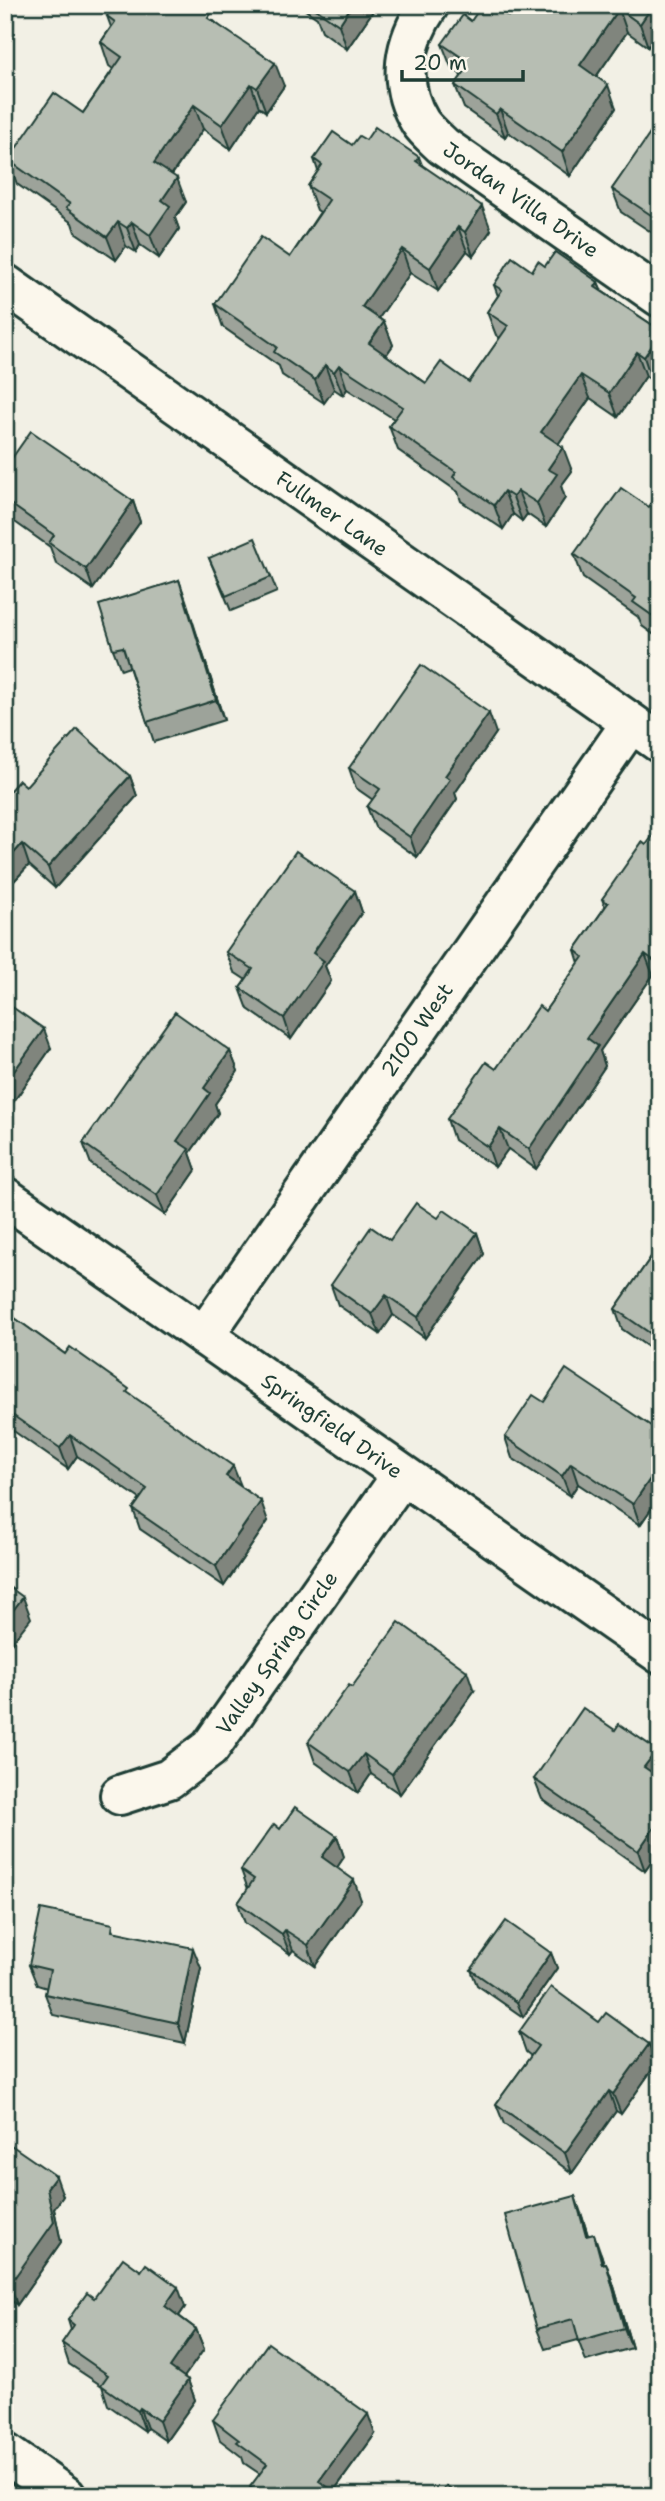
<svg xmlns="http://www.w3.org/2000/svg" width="665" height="2501" viewBox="0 0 665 2501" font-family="'Shantell Sans',sans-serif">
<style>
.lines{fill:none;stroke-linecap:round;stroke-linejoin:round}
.minor-casing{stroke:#1f3d34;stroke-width:44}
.minor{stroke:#fbf7ec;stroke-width:38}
.wall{fill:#9da39a;stroke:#1f3d34;stroke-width:2}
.shaded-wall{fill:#80857d;stroke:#1f3d34;stroke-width:2}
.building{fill:#b7beb3;stroke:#1f3d34;stroke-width:2}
.labels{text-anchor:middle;stroke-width:7;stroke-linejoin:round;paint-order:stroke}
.street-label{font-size:21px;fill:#1f3d34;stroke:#fbf7ec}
</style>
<rect width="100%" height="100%" fill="#f2f0e5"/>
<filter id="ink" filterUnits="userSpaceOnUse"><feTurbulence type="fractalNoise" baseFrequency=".0143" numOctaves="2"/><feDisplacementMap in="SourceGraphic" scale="14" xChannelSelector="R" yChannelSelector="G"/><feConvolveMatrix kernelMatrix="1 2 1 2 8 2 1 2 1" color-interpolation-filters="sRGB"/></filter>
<g filter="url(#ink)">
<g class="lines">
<defs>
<g id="minor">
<path d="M429,5C404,41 396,83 420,122C426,131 436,139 443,146L660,297"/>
<path d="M5,284L660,743"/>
<path d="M5,1197L660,1654"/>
<path d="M204,1336L631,723"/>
<path d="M120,1795L169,1779L210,1748L402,1475"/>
<path d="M5,2453L66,2496"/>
</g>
</defs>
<use href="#minor" class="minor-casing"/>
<use href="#minor" class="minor"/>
</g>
<g class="wall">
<path d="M298,5H377L347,49L322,31L317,18Z"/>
<path d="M515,5H660V30L648,47L627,32L596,77L616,108L570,176L508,132L505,137L464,108L455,85L461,77L460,74L451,67L442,44L471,21L508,16Z"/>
<path d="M107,16L214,21L284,86L266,112L259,107L231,149L203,129L172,175L186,202L175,218L179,229L159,258L140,245L136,252L126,246L116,260L75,232L72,223L17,184L8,160L83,113L113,69L109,66L101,42L111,27Z"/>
<path d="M660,123V238L621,212L612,189Z"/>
<path d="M366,140L422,166L491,230L473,256L467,251L438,291L410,273L379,318L384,322L393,345L386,355L426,383L469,382L500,338L496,335L487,312L498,296L494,285L545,266L598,282L602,291L660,330L652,381L646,376L618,417L590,398L558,444L572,471L561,486L565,498L546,527L527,514L522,521L513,514L503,529L461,501L458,492L398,450L389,426L394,419L347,389L343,395L334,389L324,403L282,375L279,366L223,327L215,304L290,257L320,212L317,210L308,186L318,171L314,159Z"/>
<path d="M5,468L133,501L140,522L93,589L56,563L50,547L5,515Z"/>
<path d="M660,492V639L642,626L638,617L583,578L574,554L649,507Z"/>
<path d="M209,558L271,577L277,592L231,611Z"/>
<path d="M179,580L224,720L154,742L129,667L121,670L113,649Z"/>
<path d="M496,733L455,793L457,799L417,857L375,827L367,807L373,800L356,788L349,768Z"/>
<path d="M130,776L137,796L55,888L29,865L14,881L5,873V796L26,786Z"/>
<path d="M660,832V980L653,975L600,1051L605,1066L536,1169L508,1149L495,1167L454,1140L447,1119L496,1069L545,1011L579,963L575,950L605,907L602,899L646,845Z"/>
<path d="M355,891L362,912L325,966L331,981L291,1039L248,1009L240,988L246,980L234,972L226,952Z"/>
<path d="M5,1002L51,1048L14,1101L5,1095Z"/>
<path d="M230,1051L238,1071L215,1104L218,1113L190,1153L196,1170L165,1215L91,1164L83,1143Z"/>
<path d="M438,1218L477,1233L484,1254L425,1338L393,1315L380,1334L338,1305L331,1285L390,1240Z"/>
<path d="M660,1244V1355L622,1329L615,1309Z"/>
<path d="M5,1311L65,1354L132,1396L240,1486L268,1521L224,1586L140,1529L133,1509L140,1499L77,1456L68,1469L5,1425Z"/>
<path d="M544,1402L660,1432V1496L640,1525L578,1484L570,1496L512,1458L505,1437Z"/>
<path d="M474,1691L400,1794L371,1774L358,1793L315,1762L308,1742Z"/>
<path d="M657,1750L660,1758V1776L659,1778H660V1850L645,1871L542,1799L534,1779Z"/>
<path d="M280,1829L337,1836L344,1857L337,1867L361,1900L315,1966L293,1950L290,1954L245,1923L238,1903L248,1889L241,1870Z"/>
<path d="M116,1932L201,1968L185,2043L53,2015L45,1994L47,1988L37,1985L29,1965Z"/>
<path d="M551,1953L557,1968L523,2017L477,1985L471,1970Z"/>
<path d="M599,2022L649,2044L656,2064L621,2114L616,2111L572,2173L504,2124L496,2104L531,2056L526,2052L519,2032Z"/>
<path d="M5,2148L63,2196L54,2209L61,2242L17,2305L5,2296Z"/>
<path d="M582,2216L588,2235L601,2254L604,2263H606L613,2283L632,2348L586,2361L578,2340L545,2349L537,2329Z"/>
<path d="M94,2298L185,2307L179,2316L196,2329L204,2349L184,2377L188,2380L195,2400L166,2441L147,2428L145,2431L108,2405L102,2386L69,2364L62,2343L71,2330L68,2320Z"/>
<path d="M213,2420L375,2434L334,2491L341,2496H253L250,2487L260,2474L244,2463L242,2457L220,2440Z"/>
</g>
<g class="shaded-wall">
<path d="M352,5H377L347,49L339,25Z"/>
<path d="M653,5H655L660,18V30L648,47L640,24Z"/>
<path d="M619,9L627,32L588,88L580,65Z"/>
<path d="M275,63L284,86L266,112L257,88Z"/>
<path d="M251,84L259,107L231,149L222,125Z"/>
<path d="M608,85L616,108L570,176L562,152Z"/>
<path d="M194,105L203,129L163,187L154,163Z"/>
<path d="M500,109L508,132L505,137L496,114Z"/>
<path d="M419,157L428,180L416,161Z"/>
<path d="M177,178L186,202L175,218L179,229L159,258L150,235L162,200Z"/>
<path d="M482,206L491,230L473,256L465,232Z"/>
<path d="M118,222L126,246L116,260L107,237Z"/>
<path d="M132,222L140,245L136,252L127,228Z"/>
<path d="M458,227L467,251L438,291L430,268Z"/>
<path d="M402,249L410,273L370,331L362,307Z"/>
<path d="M598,282L607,306L595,287Z"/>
<path d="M384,322L393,345L378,367L369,343Z"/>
<path d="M660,334V370L652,381L644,357Z"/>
<path d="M637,352L646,376L618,417L609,393Z"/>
<path d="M325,365L334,389L324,403L315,380Z"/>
<path d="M339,365L347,389L343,395L334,372Z"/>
<path d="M581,375L590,398L550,456L541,432Z"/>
<path d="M563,447L572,471L561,486L565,498L546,527L537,503L548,469Z"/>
<path d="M504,491L513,514L503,529L494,505Z"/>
<path d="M518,491L527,514L522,521L513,497Z"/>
<path d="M133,501L140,522L93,589L86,569Z"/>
<path d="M179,580L186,600L224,720L216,700Z"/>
<path d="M489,713L496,733L455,793L457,799L417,857L410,837L445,776Z"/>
<path d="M130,776L137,796L55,888L48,867Z"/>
<path d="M22,844L29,865L14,881L7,861Z"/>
<path d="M355,891L362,912L325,966L331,981L291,1039L284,1018L313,953Z"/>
<path d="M645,954L653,975L600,1051L605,1066L536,1169L529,1149L587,1038Z"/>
<path d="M44,1029L51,1048L14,1101L7,1081Z"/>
<path d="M230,1051L238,1071L215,1104L218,1113L190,1153L196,1170L165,1215L157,1195L177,1141L204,1088Z"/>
<path d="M500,1129L508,1149L495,1167L488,1147Z"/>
<path d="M477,1233L484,1254L425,1338L418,1317Z"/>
<path d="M386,1295L393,1315L380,1334L372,1314Z"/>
<path d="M70,1435L77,1456L68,1469L60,1448Z"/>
<path d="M571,1463L578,1484L570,1496L562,1476Z"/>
<path d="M660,1464V1496L640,1525L633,1504Z"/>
<path d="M233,1466L241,1486L226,1476Z"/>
<path d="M261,1501L268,1521L224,1586L216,1566Z"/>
<path d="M23,1597L31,1618L5,1651V1621Z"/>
<path d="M467,1671L474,1691L400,1794L392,1774Z"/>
<path d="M657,1750L660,1758V1776L652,1788L644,1767Z"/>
<path d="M364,1754L371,1774L358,1793L350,1772Z"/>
<path d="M660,1819V1850L645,1871L638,1851Z"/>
<path d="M337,1836L344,1857L330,1878L322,1857Z"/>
<path d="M354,1880L361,1900L315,1966L308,1945Z"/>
<path d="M285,1930L293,1950L290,1954L282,1934Z"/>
<path d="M193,1948L201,1968L185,2043L178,2023Z"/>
<path d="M551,1953L557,1968L523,2017L517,2002Z"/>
<path d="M649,2044L656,2064L621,2114L613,2094Z"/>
<path d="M609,2091L616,2111L572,2173L565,2153Z"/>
<path d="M56,2176L63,2196L54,2209L61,2242L17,2305L10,2284L47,2188Z"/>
<path d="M575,2196L582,2216L594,2256L586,2236Z"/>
<path d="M594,2234L601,2254L609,2284L602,2264Z"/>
<path d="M606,2263L613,2283L632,2348L624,2328Z"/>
<path d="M178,2287L185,2307L172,2326L165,2306Z"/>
<path d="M196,2329L204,2349L177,2387L170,2367Z"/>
<path d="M188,2380L195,2400L166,2441L159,2421Z"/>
<path d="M140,2408L147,2428L145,2431L138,2411Z"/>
<path d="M368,2414L375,2434L330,2496L319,2481Z"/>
</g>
<g class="building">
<path d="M114,5H199L211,14L208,18L275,63L257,88L251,84L222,125L194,105L154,163L177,178L162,200L170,206L150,235L132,222L127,228L118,222L107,237L66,208L70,204L8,160L54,93L83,113L122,57L101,42L115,22L107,16Z"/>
<path d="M314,5H352L339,25L313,7Z"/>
<path d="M482,5H493L508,16L515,5H653L640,24L619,9L580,65L608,85L562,152L500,109L496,114L455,85L466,70L456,64L461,57L442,44L463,15L471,21Z"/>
<path d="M658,122L660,123V221L612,189Z"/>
<path d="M375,127L419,157L416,161L482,206L465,232L458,227L430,268L402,249L362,307L384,322L369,343L426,383L441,362L469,382L508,326L487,312L502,290L494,285L512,257L532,271L538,261L545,266L555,252L598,282L595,287L660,330V334L644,357L637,352L609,393L581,375L541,432L563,447L548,469L557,474L537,503L518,491L513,497L504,491L494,505L453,477L456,472L389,426L403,407L339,365L334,372L325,365L315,380L274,352L277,347L215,304L261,237L290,257L329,200L308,186L322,165L314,159L333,132L352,145L359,136L366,140Z"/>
<path d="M31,431L133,501L86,569L49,543L54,535L5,500V468Z"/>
<path d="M621,488L649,507L660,492V621L633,602L636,598L574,554Z"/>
<path d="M255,538L271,577L226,596L209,558Z"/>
<path d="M179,580L216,700L147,722L123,647L113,649L99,605Z"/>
<path d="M421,665L489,713L445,776L450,779L410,837L367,807L380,789L349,768Z"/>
<path d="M77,729L130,776L48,867L22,844L7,861L5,860V796L19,780L26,786Z"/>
<path d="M657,830L660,832V965L645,954L587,1038L598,1046L529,1149L500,1129L488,1147L447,1119L486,1062L496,1069L539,1006L545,1011L583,957L575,950L608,903L602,899L642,842L646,845Z"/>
<path d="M296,851L355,891L313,953L324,961L284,1018L240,988L253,969L226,952Z"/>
<path d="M5,1002L44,1029L7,1081L5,1080Z"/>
<path d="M175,1012L230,1051L204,1088L210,1093L177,1141L189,1149L157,1195L83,1143Z"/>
<path d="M416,1203L438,1218L444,1210L477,1233L418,1317L386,1295L372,1314L331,1285L371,1227L390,1240Z"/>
<path d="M660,1244V1340L615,1309Z"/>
<path d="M5,1311L65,1354L70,1347L129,1389L127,1392L233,1466L226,1476L261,1501L216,1566L133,1509L147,1489L70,1435L60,1448L5,1410Z"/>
<path d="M566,1369L660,1432V1464L633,1504L571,1463L562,1476L505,1437L533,1395L544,1402Z"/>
<path d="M5,1584L23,1597L5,1621Z"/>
<path d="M399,1622L467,1671L392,1774L364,1754L350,1772L308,1742L349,1685L352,1687Z"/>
<path d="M583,1708L615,1730L619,1724L657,1750L644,1767L660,1778V1819L638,1851L534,1779Z"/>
<path d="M295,1807L337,1836L322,1857L354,1880L308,1945L285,1930L282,1934L238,1903L254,1879L241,1870L274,1824L280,1829Z"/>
<path d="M41,1909L113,1924L112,1931L193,1948L178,2023L45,1994L50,1970L29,1965Z"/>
<path d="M506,1921L551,1953L517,2002L471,1970Z"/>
<path d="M551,1987L599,2022L606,2013L649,2044L613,2094L609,2091L565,2153L496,2104L538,2046L519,2032Z"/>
<path d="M8,2143L56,2176L47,2188L54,2222L10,2284L5,2281V2148Z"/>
<path d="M575,2196L586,2236L594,2234L602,2264L606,2263L624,2328L579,2341L573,2319L537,2329L505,2215Z"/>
<path d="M123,2258L141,2271L146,2264L178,2287L165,2306L196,2329L170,2367L188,2380L159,2421L140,2408L138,2411L101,2385L108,2375L62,2343L74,2325L68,2320L87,2293L94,2298Z"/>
<path d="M268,2343L368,2414L319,2481L341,2496H262L250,2487L267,2464L237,2442L239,2440L213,2420Z"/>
<path d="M446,2486L460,2496H439Z"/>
</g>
</g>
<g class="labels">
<g class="street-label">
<text transform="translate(521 200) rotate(35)" y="7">Jordan Villa Drive</text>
<text transform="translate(332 514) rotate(35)" y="7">Fullmer Lane</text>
<text transform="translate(417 1030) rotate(-55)" y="7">2100 West</text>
<text transform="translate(332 1426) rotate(35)" y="7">Springfield Drive</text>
<text transform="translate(277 1653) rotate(-55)" y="7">Valley Spring Circle</text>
</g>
</g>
<rect width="665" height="2501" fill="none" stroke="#fbf7ec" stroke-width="28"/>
<rect x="14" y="14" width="637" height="2473" fill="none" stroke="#1f3d34" stroke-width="2.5" filter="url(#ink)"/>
<path d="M402 70v10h121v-10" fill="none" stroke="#1f3d34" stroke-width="3.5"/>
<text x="413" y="70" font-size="21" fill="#1f3d34" stroke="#fbf7ec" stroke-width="5" paint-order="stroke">20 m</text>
</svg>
